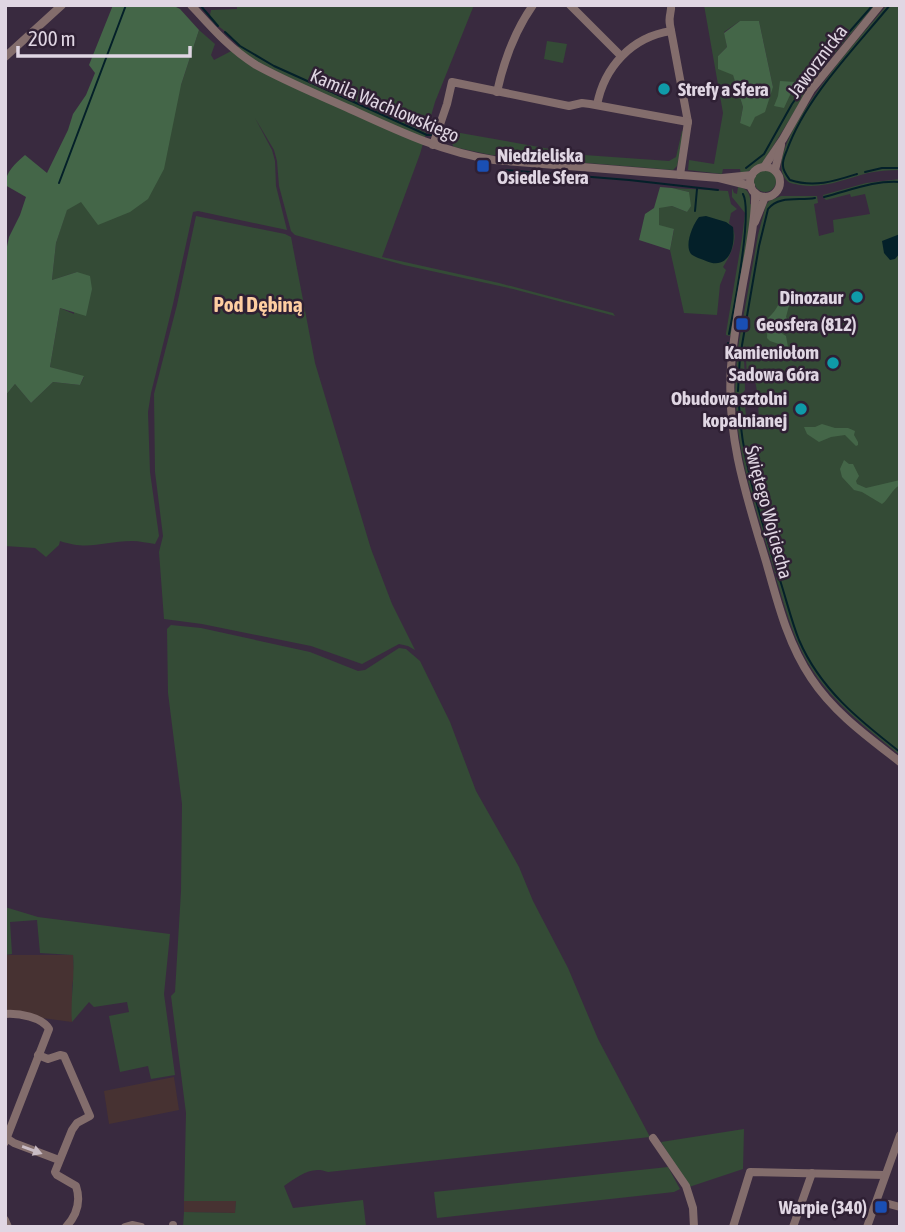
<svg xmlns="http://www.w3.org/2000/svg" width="905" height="1232" viewBox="0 0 905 1232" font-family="'Asap Condensed',sans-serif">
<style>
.industrial{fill:#473232}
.green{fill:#344b36;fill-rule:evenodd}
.forest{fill:#446648}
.water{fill:#042029}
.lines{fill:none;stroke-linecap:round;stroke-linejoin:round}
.stream{stroke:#042029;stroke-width:2}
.minor{stroke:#836d6c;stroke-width:8}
.oneway{fill:#c9bcc5}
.culture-dot{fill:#0f9aa8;stroke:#2f2034;stroke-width:2.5}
.transit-dot{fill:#1a4fb4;stroke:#2f2034;stroke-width:2.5}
.labels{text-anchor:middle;stroke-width:5;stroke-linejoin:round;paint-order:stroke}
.street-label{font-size:19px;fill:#e0d6e3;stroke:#2f2034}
.poi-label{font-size:19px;font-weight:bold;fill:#e0d6e3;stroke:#2f2034;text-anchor:end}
.neighbourhood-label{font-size:21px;font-weight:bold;fill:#fecea1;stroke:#2f2034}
</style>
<rect width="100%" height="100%" fill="#392a3f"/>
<g class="industrial">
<path d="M5,955H73L74,975L72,986V1022L5,1013Z"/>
<path d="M174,1077L179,1110L109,1124L104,1091Z"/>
<path d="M184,1201H236L235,1213L184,1212Z"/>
</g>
<g class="green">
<path d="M237,5H474L435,102L420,154L382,257L499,283L613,313L615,316L513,289L404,265L295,235L291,231L279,186L277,161L274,150L255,118L272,150L275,161L276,186L287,230L198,211L193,212L173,304L151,393L148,412L150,472L159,536L155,544C147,543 140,541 132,541C104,541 89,551 60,541L59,545L46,557L35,548L5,546V396L15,384L31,403L53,382L80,385L84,377L50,367L60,308L74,314L77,272L52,280L56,243L67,209L81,201L181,85L199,30L215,44L211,55L214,60L239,47L231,36L212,21L210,15L211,10L237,9Z"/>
<path d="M704,5H875L828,61L811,85L762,164C754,167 749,172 741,174L740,169H723L722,174L688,170L689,160L714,164L723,113ZM740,21H759L773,87L755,117L740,123L743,107L733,74L718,56L727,47L724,32Z"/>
<path d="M887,5H900V170C889,170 878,171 868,173C845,179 824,189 800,185C799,185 790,183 790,183C749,158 868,28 887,5Z"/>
<path d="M547,41L567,44L563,63L544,59Z"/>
<path d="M449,131L584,155L669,161L676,157L682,131H684L677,166L673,170L491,155L454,147L450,141Z"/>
<circle cx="765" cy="181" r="11"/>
<path d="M900,179V755C860,723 820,693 799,645C789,623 783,600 776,578L783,573L777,574L775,573C759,517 738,462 736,404V402L744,401L748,405L745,406L747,425L745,428L759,427L758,397L755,380L747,378L746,358L747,354L739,351L738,347L758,235L766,205L769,201L781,196H817L818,203L814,204L819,236L834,232L833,220L870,214L865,194L851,197L850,194L826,200L824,198L823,195L866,183Z"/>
<path d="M738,187C748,188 751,195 750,204L753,205L732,334L730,336L726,335V333L742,238L745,213L732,197V188L734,193L737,194Z"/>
<path d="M672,188L728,191L731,204L737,209L731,213L729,223C741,235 731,254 723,267L726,270L720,285L717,315L684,313L670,250L674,230L659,226V207L672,206L687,212L689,192Z"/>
<path d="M196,216L285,234L291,237L315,363L371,549L392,604L415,650L408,646L399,644L362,664L311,646L202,624L164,619L159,552L163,536L155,472L154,394L177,305Z"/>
<path d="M739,354L744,356L745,390L742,394L735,393L737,358Z"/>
<path d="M171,625L201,628L310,652L358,671L365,670L399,648L406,649L420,661L450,722L476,791L519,867L533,901L568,968L598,1039L650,1137L328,1172C311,1165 297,1177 284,1186L293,1208L363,1200L366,1226L183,1227L184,1212L235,1213L236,1201H184L186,1113L171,996L175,992L181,891L182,804L168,693L167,629Z"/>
<path d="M5,907L38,917L170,934L164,994L175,1075L151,1079L148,1066L120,1072L109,1016L129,1012L127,1002L94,1007L89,1002L72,1022C70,1000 75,978 73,955L40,953L37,920L10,922L12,954L5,955Z"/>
<path d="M744,1129L743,1169L689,1187L661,1142Z"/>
<path d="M668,1167L680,1189L674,1192L437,1218L434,1192Z"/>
</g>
<g class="forest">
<path d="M113,5H172L180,9L199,30L181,85L164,169L148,199L130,212L98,225L81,202L67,210L56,243L52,280L77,272L90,276L92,289L86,316L60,308L50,367L84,376L80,385L53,382L31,403L15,384L5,396V256L9,237L20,215L26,197L5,185C6,171 15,164 25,155L47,173L68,130L73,114L86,95L95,73L89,65Z"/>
<path d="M740,21H759L773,87L765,112L755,117L750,127L740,123L743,107L733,75L718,69V56L727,47L724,33Z"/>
<path d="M780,81L796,82L784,108L774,106L778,96Z"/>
<path d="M660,187L672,188L689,192L691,206L687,212L672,206L659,208V225L674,229L670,250L639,240L645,214L654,208Z"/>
<path d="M787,289L792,294L786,317L792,326H779L778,331L786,336L788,347L770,341L767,338L768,318C778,310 780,299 787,289Z"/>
<path d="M822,424L835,428H848L855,431L854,435L858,442V445L856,446L845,435L831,437L819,442L807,434L804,427H815Z"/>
<path d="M844,460L849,464H853L859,476L856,481L857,484L866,488L900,480V485C892,489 889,499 882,504L862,492L854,490L842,477L840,469Z"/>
</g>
<g class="water">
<path d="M706,216L726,222L733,227C736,246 729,271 706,261C702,259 694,257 691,254C684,245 693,224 699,217Z"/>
<path d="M900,234V253L895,259L890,260L884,253L882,241Z"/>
</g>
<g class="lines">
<g class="stream">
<path d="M200,5L218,26"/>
<path d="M225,32L240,46L274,66L427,135H431L437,120"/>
<path d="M822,63L873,5"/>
<path d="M746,168L764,154L792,104L817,69"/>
<path d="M504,170L629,180L718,190"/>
<path d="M865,172L882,168H900"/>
<path d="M857,174C835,181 814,188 790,180C787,176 783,171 783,166C782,161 785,155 787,150C806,97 854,49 890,5"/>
<path d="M59,183L126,5"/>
<path d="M824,197C849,191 874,180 900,182"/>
<path d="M695,211L697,189"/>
<path d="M729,334C734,308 753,213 743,194"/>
<path d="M727,347L728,343"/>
<path d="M741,351L759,246L768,209C779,195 799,201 815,198"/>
<path d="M738,391L740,355"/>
<path d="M739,405C742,463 761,517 777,572"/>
<path d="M779,577C786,598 791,620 799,640C820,689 859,720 900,752"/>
</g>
<g class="minor">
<path d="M191,5C212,28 230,49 256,65C287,82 319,95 350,109C398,131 442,152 494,160L719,178L751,186"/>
<path d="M570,5L621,56"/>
<path d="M671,5C672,12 668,16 670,25L688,122L680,175"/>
<path d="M5,57L62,5"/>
<path d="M497,92C504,60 514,32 533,5"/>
<path d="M597,105C604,68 631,37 671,31"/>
<path d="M433,145L447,104L452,82L569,106L582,103L590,104L688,122"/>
<circle cx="765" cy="182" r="15"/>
<path d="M764,167L783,139L811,90L880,5"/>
<path d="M775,170L781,145"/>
<path d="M722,178L752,175"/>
<path d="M755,193C756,212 752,232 749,251C742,289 734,328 731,367C726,437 747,498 767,565C778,604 788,644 811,678C834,713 868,737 900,762"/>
<path d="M755,222L765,197"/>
<path d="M5,1014C19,1013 42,1017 49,1029L5,1142"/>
<path d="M38,1055L48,1059L60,1055L64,1056L90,1116L77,1123L72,1130L55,1172L57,1175L76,1186C81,1201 77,1215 66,1227"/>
<path d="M5,1137L14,1143L59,1160"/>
<path d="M653,1138L686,1186L693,1208L694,1227"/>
<path d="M889,1204L900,1207"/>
<path d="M5,1220L8,1227"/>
<path d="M173,1225V1227"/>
<path d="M125,1227L132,1225L141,1227"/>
<path d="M733,1227L750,1172L885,1175"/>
<path d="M793,1227L812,1173"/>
<path d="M867,1227L900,1135"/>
</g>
</g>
<defs><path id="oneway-solid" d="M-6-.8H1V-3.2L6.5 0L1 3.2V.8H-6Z" transform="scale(1.75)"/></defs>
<use class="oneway" href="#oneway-solid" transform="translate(32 1150) rotate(20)"/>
<g class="culture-dot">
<circle cx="664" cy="89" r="7"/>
<circle cx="857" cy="297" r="7"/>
<circle cx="833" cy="363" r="7"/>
<circle cx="801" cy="409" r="7"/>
</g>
<g class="transit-dot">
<rect x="476" y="159" width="14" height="14" rx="3.5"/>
<rect x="735" y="317" width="14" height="14" rx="3.5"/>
<rect x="874" y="1200" width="14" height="14" rx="3.5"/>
</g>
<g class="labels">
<g class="street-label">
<text transform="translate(817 61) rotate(-53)" y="7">Jaworznicka</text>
<text transform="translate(385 105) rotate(23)" y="7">Kamila Wachlowskiego</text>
<text transform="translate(769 512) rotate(75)" y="7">Świętego Wojciecha</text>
</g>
<g class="poi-label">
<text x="678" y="96" text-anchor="start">Strefy a Sfera</text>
<text x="497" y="162" text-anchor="start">Niedzieliska<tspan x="497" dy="22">Osiedle Sfera</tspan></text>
<text x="843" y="304">Dinozaur</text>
<text x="756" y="331" text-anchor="start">Geosfera (812)</text>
<text x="819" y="359">Kamieniołom<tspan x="819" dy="22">Sadowa Góra</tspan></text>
<text x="787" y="405">Obudowa sztolni<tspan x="787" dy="22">kopalnianej</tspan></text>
<text x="867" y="1214">Warpie (340)</text>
</g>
<g class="neighbourhood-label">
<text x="258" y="312">Pod Dębiną</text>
</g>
</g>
<rect width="905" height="1232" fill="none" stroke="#e0d6e3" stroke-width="14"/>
<path d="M18 46v10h172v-10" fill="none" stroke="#e0d6e3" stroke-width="3.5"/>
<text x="28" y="46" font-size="21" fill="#e0d6e3" stroke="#2f2034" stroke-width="5" paint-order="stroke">200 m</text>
</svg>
